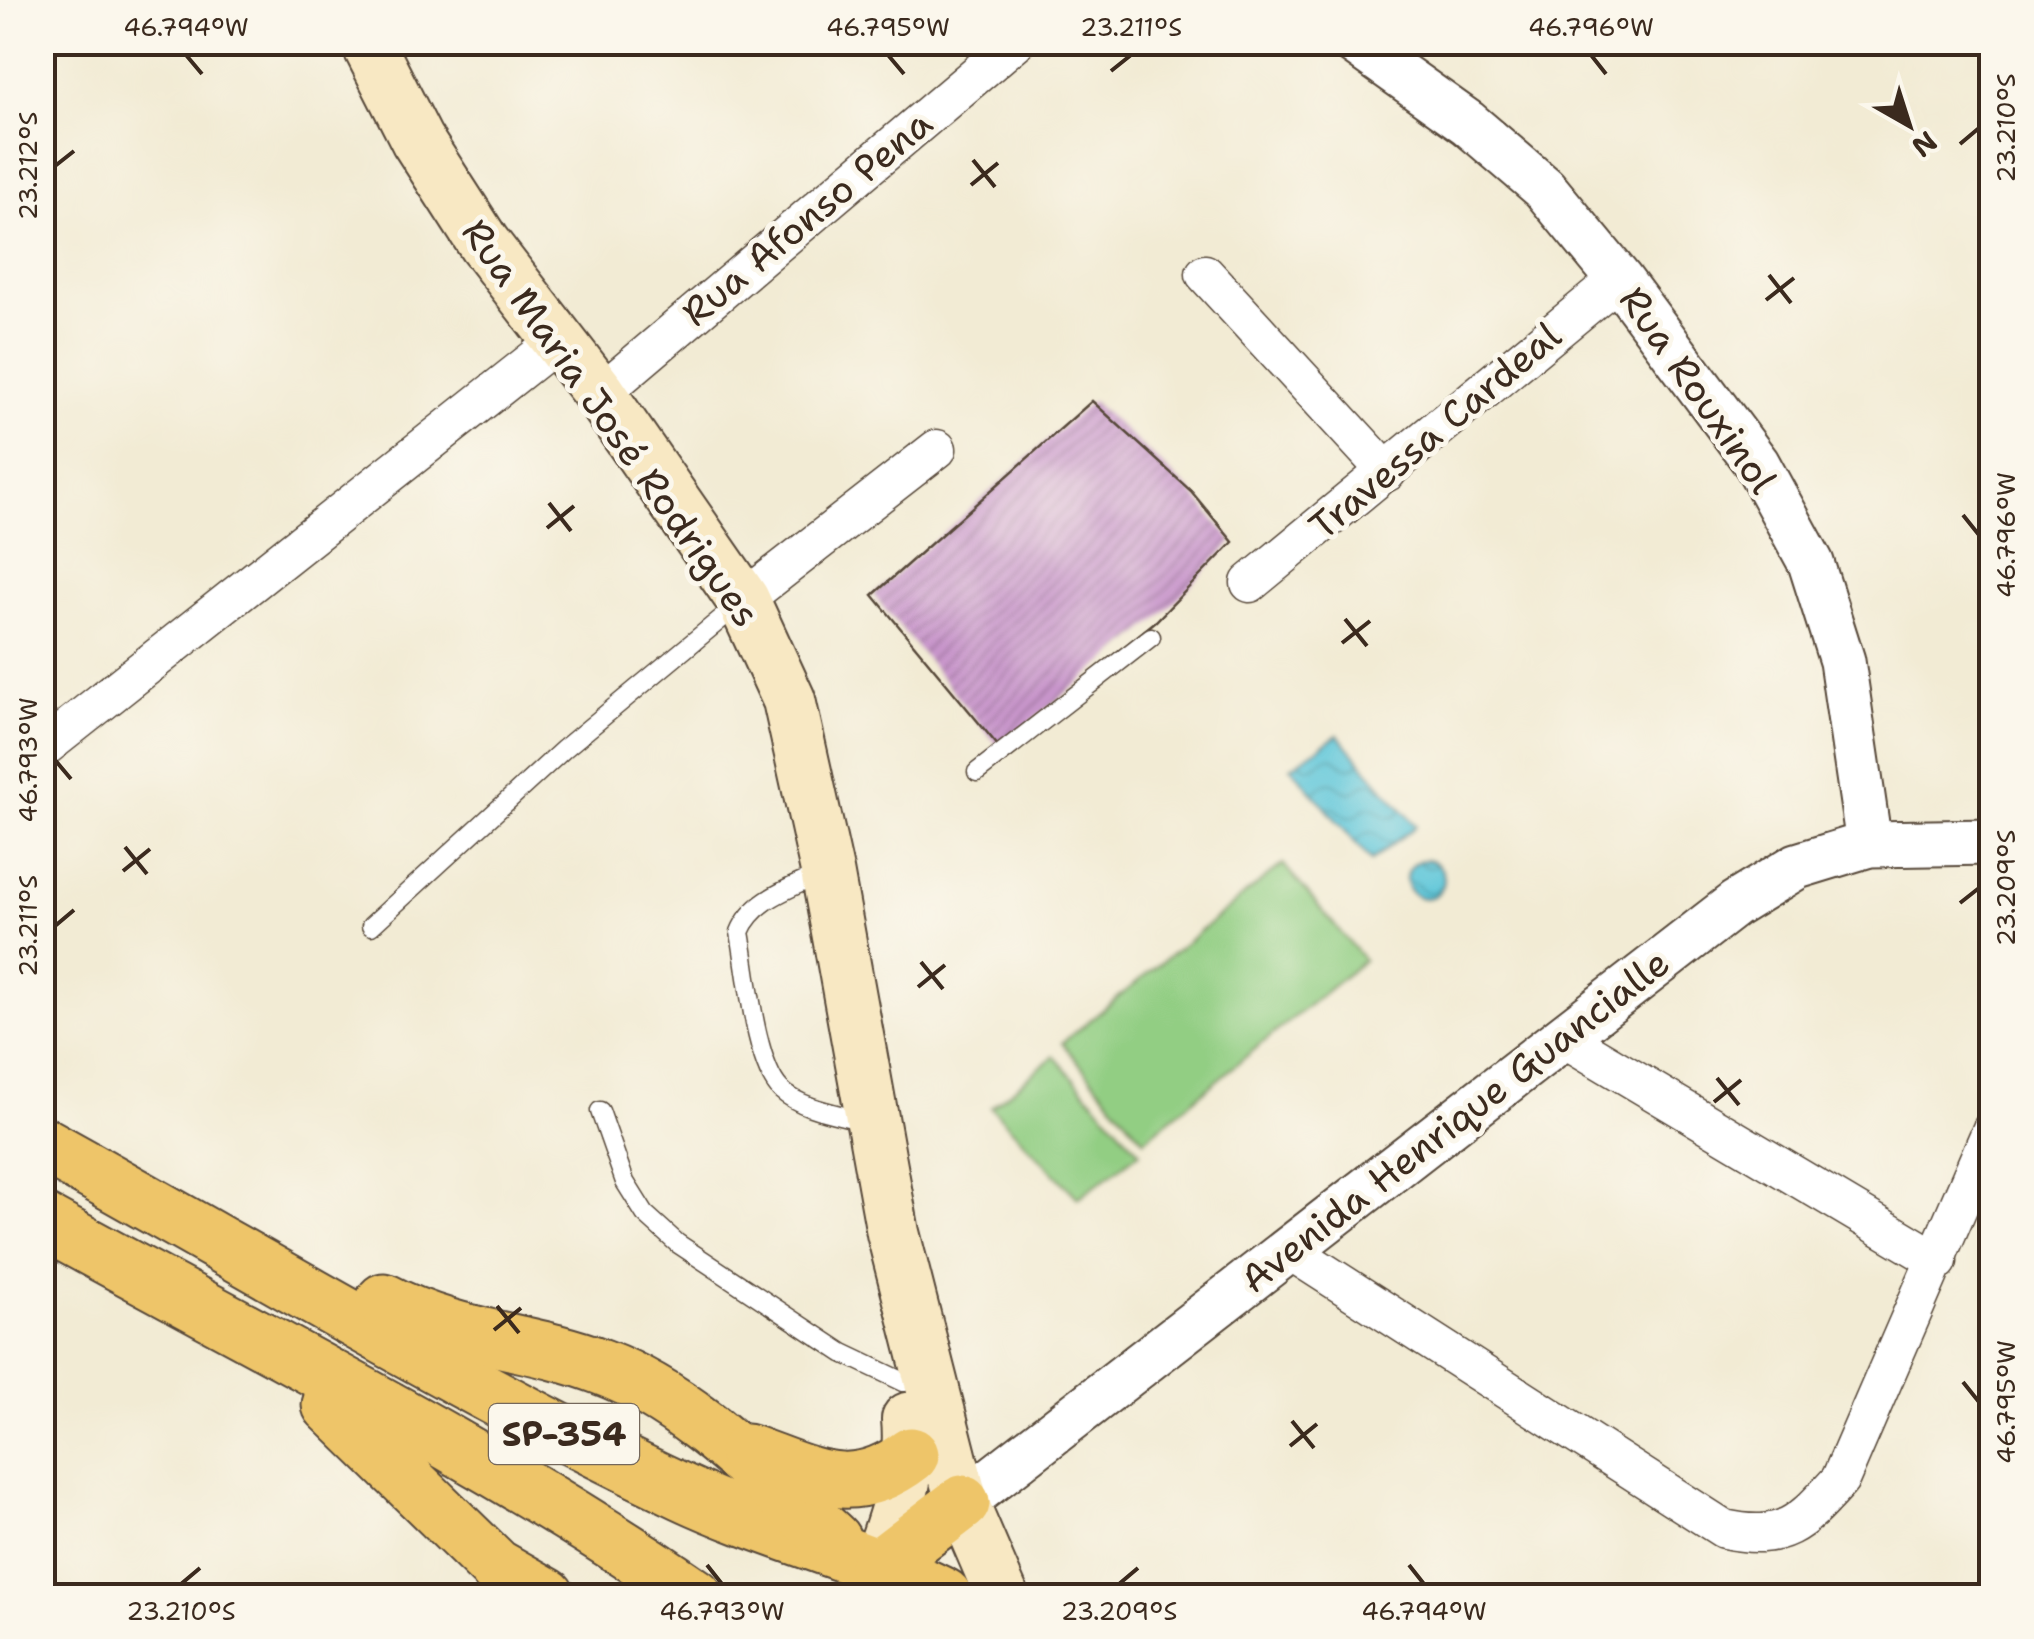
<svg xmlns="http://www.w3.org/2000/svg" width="2034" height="1639" viewBox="0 0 2034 1639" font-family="'Shantell Sans',sans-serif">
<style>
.pitch{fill:#92ce83;stroke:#667c50;stroke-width:2.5}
.water{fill:url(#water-waves);stroke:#4c787c;stroke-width:2.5}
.building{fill:url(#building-hatch)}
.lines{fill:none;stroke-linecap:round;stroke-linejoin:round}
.service-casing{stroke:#564739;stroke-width:21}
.minor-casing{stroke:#564739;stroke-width:41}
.tertiary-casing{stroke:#564739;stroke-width:49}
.secondary-casing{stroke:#564739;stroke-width:56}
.primary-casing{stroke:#564739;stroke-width:59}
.service{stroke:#fff;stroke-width:18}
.minor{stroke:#fff;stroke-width:38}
.tertiary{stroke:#fff;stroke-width:45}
.secondary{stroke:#f8e8c3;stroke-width:52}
.primary{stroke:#eec569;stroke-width:55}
.ticks{fill:none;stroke:#3b2a1e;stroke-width:4}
.labels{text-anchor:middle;stroke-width:10;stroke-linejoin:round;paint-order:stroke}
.shield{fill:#fbf7ec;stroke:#75685c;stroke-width:2.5}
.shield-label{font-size:35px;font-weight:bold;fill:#3b2a1e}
.street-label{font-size:38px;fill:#3b2a1e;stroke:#fbf7ec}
.neatline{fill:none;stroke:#3b2a1e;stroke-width:4}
.ticks-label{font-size:25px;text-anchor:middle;fill:#3b2a1e}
</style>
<defs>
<pattern id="water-waves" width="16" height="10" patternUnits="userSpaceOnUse" patternTransform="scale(2.5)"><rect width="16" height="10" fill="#5dc6d9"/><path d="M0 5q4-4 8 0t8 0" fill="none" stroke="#4ea1af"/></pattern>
<pattern id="building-hatch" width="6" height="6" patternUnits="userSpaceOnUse" patternTransform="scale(2.5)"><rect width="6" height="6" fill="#c895cb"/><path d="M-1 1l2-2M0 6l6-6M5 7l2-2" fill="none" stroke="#a47aa4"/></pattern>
</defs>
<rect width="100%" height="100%" fill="#fbf7ec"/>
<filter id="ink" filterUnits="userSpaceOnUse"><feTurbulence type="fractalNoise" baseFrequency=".01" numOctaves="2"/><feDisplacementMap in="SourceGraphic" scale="20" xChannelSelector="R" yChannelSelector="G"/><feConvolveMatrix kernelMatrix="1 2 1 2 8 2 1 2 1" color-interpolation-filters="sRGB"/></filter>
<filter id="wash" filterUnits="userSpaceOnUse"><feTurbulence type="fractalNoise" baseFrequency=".0048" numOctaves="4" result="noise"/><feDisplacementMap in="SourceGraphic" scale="40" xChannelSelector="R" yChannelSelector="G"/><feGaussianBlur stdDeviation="2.25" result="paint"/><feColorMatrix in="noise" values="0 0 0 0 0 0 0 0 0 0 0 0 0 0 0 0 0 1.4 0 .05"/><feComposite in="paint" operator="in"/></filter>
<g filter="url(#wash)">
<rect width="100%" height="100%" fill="#f2ebd4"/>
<g class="pitch">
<path d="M1283,864L1364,960L1144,1140L1062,1043Z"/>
<path d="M1054,1056L1140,1152L1078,1198L991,1107Z"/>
</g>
<g class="water">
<path d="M1338,735L1416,826L1371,861L1291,767Z"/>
<circle cx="1425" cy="879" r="19"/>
</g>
<g id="blocks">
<path class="building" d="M1092,401L1191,491L1233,542L1156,621L999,747L873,595Z"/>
</g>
</g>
<g filter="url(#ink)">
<use href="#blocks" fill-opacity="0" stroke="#564739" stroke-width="2.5"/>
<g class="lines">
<defs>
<g id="service">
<path d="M977,772L1151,637"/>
<path d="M822,873C792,888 753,899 740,932C747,969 755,1065 781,1090C803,1110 840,1114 868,1122"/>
<path d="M371,926L564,749L739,604"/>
<path d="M600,1111L625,1182L645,1214L677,1243L843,1353L904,1382"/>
</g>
<g id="minor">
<path d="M1205,274L1387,472"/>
<path d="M600,394L1015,42"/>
<path d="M1250,583L1619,279"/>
<path d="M743,600L937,449"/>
<path d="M42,749L559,340"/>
<path d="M1562,1037L1938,1261"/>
<path d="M1289,1250L1724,1529C1785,1542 1801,1523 1840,1480L1992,1129"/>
</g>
<g id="tertiary">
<path d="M1354,42L1468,123L1544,188L1619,279L1757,464L1811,563L1842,661L1869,844"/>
<path d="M962,1503L1735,904L1797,866L1869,844L1992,842"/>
</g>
<g id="secondary">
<path d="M367,42L417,140L484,244L600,394L743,600L789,700L827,871L893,1233L962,1503L1002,1596"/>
<path d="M869,1596C886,1535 914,1484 908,1419"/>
</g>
<g id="primary">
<path d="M42,1144C255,1261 463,1389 683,1492C768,1532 860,1554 944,1596"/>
<path d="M42,1221C261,1342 489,1454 695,1596"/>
<path d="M384,1301C455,1339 529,1339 602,1367C691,1400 763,1478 833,1540"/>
<path d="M330,1405L496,1567L547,1596"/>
<path d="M747,1452C810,1474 852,1501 911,1455"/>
<path d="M877,1568L962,1503"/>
</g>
</defs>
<use href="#service" class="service-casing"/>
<use href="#minor" class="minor-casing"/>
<use href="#tertiary" class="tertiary-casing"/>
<use href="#secondary" class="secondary-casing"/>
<use href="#primary" class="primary-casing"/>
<use href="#service" class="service"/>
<use href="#minor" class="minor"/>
<use href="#tertiary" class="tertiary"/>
<use href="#secondary" class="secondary"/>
<use href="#primary" class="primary"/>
</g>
</g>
<path class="ticks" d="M186,55L202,74M888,55L904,74M1591,55L1606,74M1111,71L1131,55M1960,144L1979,128M973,160L995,187M55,166L74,151M971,185L998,163M1769,275L1791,303M1766,300L1794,278M549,503L571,531M1963,515L1979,535M547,528L574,506M1345,619L1367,646M1342,643L1370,621M55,760L71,779M125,847L147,874M123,871L150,849M1960,903L1979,888M55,926L74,910M921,962L943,989M918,987L945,965M1717,1078L1739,1105M1714,1102L1741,1080M497,1306L519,1333M494,1330L521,1308M1963,1382L1979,1402M1292,1421L1314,1448M1290,1446L1317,1424M707,1565L722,1584M1409,1565L1424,1584M181,1584L200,1568M1119,1584L1138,1568"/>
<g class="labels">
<rect class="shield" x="489" y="1404" width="150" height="60" rx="8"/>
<g class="shield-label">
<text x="564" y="1446">SP-354</text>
</g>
<g class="street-label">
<text transform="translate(807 218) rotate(-40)" y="13">Rua Afonso Pena</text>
<text transform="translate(1698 390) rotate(55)" y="13">Rua Rouxinol</text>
<text transform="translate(611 423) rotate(55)" y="13">Rua Maria José Rodrigues</text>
<text transform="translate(1435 431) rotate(-40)" y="13">Travessa Cardeal</text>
<text transform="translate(1455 1121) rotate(-38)" y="13">Avenida Henrique Guancialle</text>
</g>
</g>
<rect width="2034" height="1639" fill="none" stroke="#fbf7ec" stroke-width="110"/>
<g transform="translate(1909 125) rotate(141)" stroke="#fbf7ec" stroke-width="8" paint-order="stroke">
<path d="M0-8L18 38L0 25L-18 38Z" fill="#3b2a1e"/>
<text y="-15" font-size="28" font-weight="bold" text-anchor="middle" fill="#3b2a1e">N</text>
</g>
<rect x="55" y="55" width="1924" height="1529" class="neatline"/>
<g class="ticks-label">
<text x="186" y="36">46.794°W</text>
<text x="888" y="36">46.795°W</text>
<text x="1131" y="36">23.211°S</text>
<text x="1591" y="36">46.796°W</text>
<text transform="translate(2006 128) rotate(-90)" y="9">23.210°S</text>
<text transform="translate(28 166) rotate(-90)" y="9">23.212°S</text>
<text transform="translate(2006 535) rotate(-90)" y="9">46.796°W</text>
<text transform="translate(28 760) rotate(-90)" y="9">46.793°W</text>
<text transform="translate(2006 888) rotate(-90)" y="9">23.209°S</text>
<text transform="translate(28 926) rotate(-90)" y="9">23.211°S</text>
<text transform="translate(2006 1402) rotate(-90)" y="9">46.795°W</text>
<text x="181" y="1620">23.210°S</text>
<text x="722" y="1620">46.793°W</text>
<text x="1119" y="1620">23.209°S</text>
<text x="1424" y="1620">46.794°W</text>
</g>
</svg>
